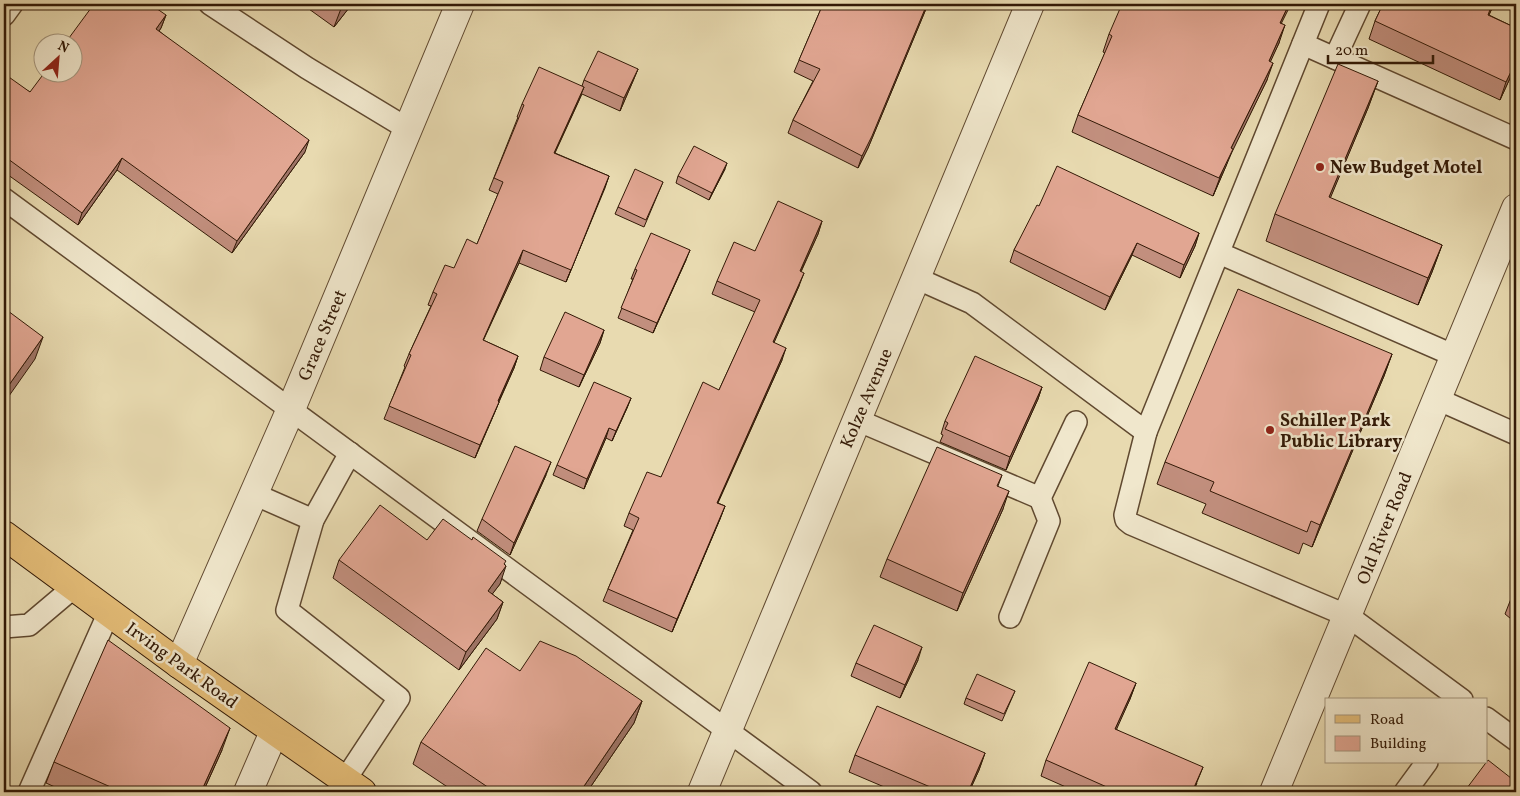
<svg xmlns="http://www.w3.org/2000/svg" width="1520" height="796" viewBox="0 0 1520 796" font-family="Vollkorn,serif">
<style>
.lines{fill:none;stroke-linecap:round;stroke-linejoin:round}
.lane-casing{stroke:#604930;stroke-width:24}
.street-casing{stroke:#604930;stroke-width:30}
.primary-casing{stroke:#321906;stroke-width:30}
.lane{stroke:#f0e7cc;stroke-width:21}
.street{stroke:#f0e7cc;stroke-width:28}
.primary{stroke:#e4bd78;stroke-width:28}
.wall{fill:#c28f7e;stroke:#321906}
.shaded-wall{fill:#9e7466;stroke:#321906}
.building{fill:#e1a692;stroke:#321906}
.poi-dot{fill:#8f2418;stroke:#f0e7cc;stroke-width:2}
.labels{text-anchor:middle;stroke-width:5;stroke-linejoin:round;paint-order:stroke}
.poi-label{font-size:18px;font-weight:bold;fill:#321906;stroke:#f0e7cc;text-anchor:start}
.street-label{font-size:18px;fill:#321906;stroke:#f0e7cc}
</style>
<rect width="100%" height="100%" fill="#e8dab0"/>
<filter id="stains"><feTurbulence type="fractalNoise" baseFrequency=".004" numOctaves="4"/><feColorMatrix values="0 0 0 0 .2 0 0 0 0 .09 0 0 0 0 .02 0 0 0 .5 -.17"/></filter>
<radialGradient id="worn" r=".72"><stop offset=".6" stop-color="#630" stop-opacity="0"/><stop offset="1" stop-color="#630" stop-opacity=".3"/></radialGradient>
<g class="lines">
<defs>
<g id="lane">
<path d="M210,4L307,68L408,129"/>
<path d="M4,15L12,4"/>
<path d="M1303,44L1516,139"/>
<path d="M1335,58L1360,4"/>
<path d="M4,199L811,792"/>
<path d="M1219,253L1455,356"/>
<path d="M916,278L972,303L1146,432L1319,4"/>
<path d="M1437,399L1516,434"/>
<path d="M857,420L1040,498L1076,422"/>
<path d="M1146,432L1125,515L1126,520L1131,524L1348,616L1462,700"/>
<path d="M254,494L313,520"/>
<path d="M1010,617L1049,521L1040,498"/>
<path d="M4,627L29,625L74,587"/>
<path d="M1486,718L1516,740"/>
<path d="M345,780L399,698L287,610L313,520L350,453"/>
<path d="M29,792L109,612"/>
<path d="M1405,792L1427,762"/>
</g>
<g id="street">
<path d="M179,664L291,409L460,4"/>
<path d="M248,792L274,732"/>
<path d="M702,792L1030,4"/>
<path d="M1274,792L1516,208"/>
</g>
<path id="primary" d="M4,535L179,664L362,792"/>
</defs>
<use href="#lane" class="lane-casing"/>
<use href="#street" class="street-casing"/>
<use href="#primary" class="primary-casing"/>
<use href="#lane" class="lane"/>
<use href="#street" class="street"/>
<use href="#primary" class="primary"/>
</g>
<g class="wall">
<path d="M302,4H352L334,27Z"/>
<path d="M823,4H928L868,148L858,168L788,133L793,120L813,81L794,72Z"/>
<path d="M1383,4H1494L1489,15L1516,28V65L1500,100L1369,39L1375,21Z"/>
<path d="M166,15L161,28L159,31L305,152L232,253L117,170L78,225L4,172V77L30,92Z"/>
<path d="M1282,23L1279,43L1270,61L1267,80L1231,152L1226,166L1213,196L1072,132L1078,115L1105,53L1103,52L1109,34Z"/>
<path d="M638,69L633,81L620,111L582,94L555,153L609,176L566,282L519,263L483,340L518,356L514,368L499,402L494,414L475,458L384,419L405,367L404,366L409,354L431,306L428,305L433,292L477,244L498,194L489,190L518,117H517L522,104L582,86L584,80Z"/>
<path d="M1378,81L1368,108L1330,198L1442,245L1432,272L1418,305L1266,241L1275,214Z"/>
<path d="M725,169L709,200L676,183L678,176Z"/>
<path d="M663,182L644,227L615,214L618,207Z"/>
<path d="M1039,206L1199,233L1195,246L1180,278L1132,255L1105,310L1010,262L1014,250Z"/>
<path d="M822,221L818,234L801,272L799,286L774,342L782,360L718,503L725,506L720,519L672,632L603,601L608,589L633,530L624,526L629,513L661,477L719,390L755,312L712,294L717,281L755,251Z"/>
<path d="M686,260L653,333L618,318L633,279H631L635,269Z"/>
<path d="M604,330L600,343L579,387L540,370L544,357Z"/>
<path d="M1392,354L1384,376L1312,547L1303,543L1299,554L1202,513L1206,504L1157,484L1165,462Z"/>
<path d="M1042,387L1038,399L1006,470L940,442L943,435L941,434L945,421Z"/>
<path d="M631,398L627,408L612,441L606,438L584,489L553,475L557,465Z"/>
<path d="M546,475L510,555L477,531L482,519Z"/>
<path d="M1002,475L998,486L1003,509L957,611L880,577L887,559Z"/>
<path d="M427,540L505,564L500,584L492,594L503,602L497,619L459,670L333,578L339,560Z"/>
<path d="M1516,586V623L1505,614Z"/>
<path d="M918,660L900,698L851,676L856,663Z"/>
<path d="M520,671L642,701L634,723L587,792H455L413,764L421,742Z"/>
<path d="M1136,683L1130,699L1116,729L1197,783L1193,792H1077L1041,776L1046,760Z"/>
<path d="M1015,691L1002,721L964,704L966,698Z"/>
<path d="M222,750L203,792H66L46,783L54,762Z"/>
<path d="M985,753L979,770L969,792H896L849,772L855,755Z"/>
</g>
<g class="shaded-wall">
<path d="M344,4H352L334,27L342,6Z"/>
<path d="M927,4H928L868,148L858,168L862,156Z"/>
<path d="M1289,4H1291L1273,40L1280,23Z"/>
<path d="M1492,4H1494L1481,32L1488,15Z"/>
<path d="M166,15L161,28L151,42L156,29Z"/>
<path d="M1285,25L1279,43L1263,78L1269,61Z"/>
<path d="M1516,61V65L1500,100L1506,82Z"/>
<path d="M1273,63L1267,80L1232,152L1226,166L1213,196L1231,148Z"/>
<path d="M638,69L633,81L620,111L624,98Z"/>
<path d="M1378,81L1368,108L1319,225L1329,197Z"/>
<path d="M584,87L579,100L549,165L554,153Z"/>
<path d="M309,140L305,152L232,253L237,241Z"/>
<path d="M122,158L117,170L78,225L82,213Z"/>
<path d="M727,163L725,169L709,200L712,193Z"/>
<path d="M609,176L605,188L566,282L571,270Z"/>
<path d="M822,221L818,234L795,284L800,271Z"/>
<path d="M1199,233L1195,246L1180,278L1184,265Z"/>
<path d="M1137,243L1132,255L1105,310L1110,297Z"/>
<path d="M1442,245L1432,272L1418,305L1428,278Z"/>
<path d="M523,250L519,263L478,352L483,340Z"/>
<path d="M690,250L686,260L653,333L657,323Z"/>
<path d="M804,273L799,286L769,354L773,342Z"/>
<path d="M604,330L600,343L579,387L584,375Z"/>
<path d="M43,337L35,359L4,403V392Z"/>
<path d="M786,348L782,360L712,515L717,503Z"/>
<path d="M1392,354L1384,376L1312,547L1320,525Z"/>
<path d="M518,356L514,368L493,414L498,401Z"/>
<path d="M1042,387L1038,399L1006,470L1010,457Z"/>
<path d="M631,398L627,408L612,441L616,431Z"/>
<path d="M499,402L494,414L475,458L480,445Z"/>
<path d="M609,428L606,438L584,489L587,479Z"/>
<path d="M551,462L546,475L510,555L514,543Z"/>
<path d="M1009,491L1003,509L957,611L963,593Z"/>
<path d="M725,506L720,519L672,632L677,619Z"/>
<path d="M506,566L500,584L481,609L488,591Z"/>
<path d="M503,602L497,619L459,670L466,652Z"/>
<path d="M922,647L918,660L900,698L905,685Z"/>
<path d="M1136,683L1130,699L1110,744L1115,729Z"/>
<path d="M642,701L634,723L587,792H580Z"/>
<path d="M230,728L222,750L203,792H201Z"/>
<path d="M985,753L979,770L969,792H968Z"/>
<path d="M1203,767L1193,792H1192Z"/>
</g>
<g class="building">
<path d="M94,4H150L166,15L156,29L309,140L237,241L122,158L82,213L4,156V77L6,75L30,92L45,72H72V42H66Z"/>
<path d="M823,4H927L872,136L862,156L793,120L820,69L799,60Z"/>
<path d="M1122,4H1289L1280,23L1285,25L1269,61L1273,63L1231,148L1233,149L1219,178L1078,115L1112,36L1109,34Z"/>
<path d="M1383,4H1492L1488,15L1516,28V61L1506,82L1375,21Z"/>
<path d="M598,51L638,69L624,98L584,80Z"/>
<path d="M1338,64L1378,81L1329,197L1442,245L1428,278L1275,214Z"/>
<path d="M539,67L584,87L554,153L609,176L571,270L523,250L483,340L518,356L498,401L499,402L480,445L389,406L411,355L409,354L437,294L433,292L445,265L454,268L467,239L477,244L503,182L494,178L524,105L522,104Z"/>
<path d="M694,146L727,163L712,193L678,176Z"/>
<path d="M1057,166L1199,233L1184,265L1137,243L1110,297L1014,250L1037,205L1039,206Z"/>
<path d="M635,169L663,182L646,220L618,207Z"/>
<path d="M778,201L822,221L800,271L804,273L773,342L786,348L717,503L725,506L677,619L608,589L639,518L629,513L647,472L661,477L703,382L719,390L760,300L717,281L734,242L755,251Z"/>
<path d="M651,233L690,250L657,323L621,308L637,270L635,269Z"/>
<path d="M1238,289L1392,354L1320,525L1311,521L1307,532L1210,491L1214,482L1165,462Z"/>
<path d="M4,308L43,337L4,392Z"/>
<path d="M565,312L604,330L584,375L544,357Z"/>
<path d="M975,356L1042,387L1010,457L945,429L948,423L945,421Z"/>
<path d="M594,382L631,398L616,431L609,428L587,479L557,465Z"/>
<path d="M515,446L551,462L514,543L482,519Z"/>
<path d="M937,447L1002,475L997,486L1009,491L963,593L887,559Z"/>
<path d="M380,505L427,540L443,519L472,540L473,537L506,561L504,564L506,566L488,591L503,602L466,652L339,560Z"/>
<path d="M874,625L922,647L905,685L856,663Z"/>
<path d="M108,640L230,728L201,792H122L54,762Z"/>
<path d="M540,641L576,656L642,701L580,792H495L421,742L486,648L520,671Z"/>
<path d="M1089,662L1136,683L1115,729L1203,767L1192,792H1118L1046,760Z"/>
<path d="M977,674L1015,691L1004,714L966,698Z"/>
<path d="M877,706L985,753L968,792H934L935,789L855,755Z"/>
<path d="M1488,760L1516,782V792H1464Z"/>
<path d="M1427,788L1433,792H1423Z"/>
</g>
<g class="poi-dot">
<circle cx="1320" cy="167" r="5"/>
<circle cx="1270" cy="430" r="5"/>
</g>
<g class="labels">
<g class="poi-label">
<text x="1330" y="173">New Budget Motel</text>
<text x="1280" y="426">Schiller Park<tspan x="1280" dy="21">Public Library</tspan></text>
</g>
<g class="street-label">
<text transform="translate(322 335) rotate(-67)" y="6">Grace Street</text>
<text transform="translate(866 398) rotate(-67)" y="6">Kolze Avenue</text>
<text transform="translate(1384 528) rotate(-68)" y="6">Old River Road</text>
<text transform="translate(182 665) rotate(36)" y="6">Irving Park Road</text>
</g>
</g>
<rect width="1520" height="796" fill="none" stroke="#e8dab0" stroke-width="20"/>
<rect x="5" y="5" width="1510" height="786" fill="none" stroke="#321906" stroke-width="2.5"/>
<rect x="10" y="10" width="1500" height="776" fill="none" stroke="#321906"/>
<rect x="1325" y="698" width="162" height="65" fill="#f0e7cc" stroke="#a4957d"/>
<rect x="1335" y="715" width="25" height="8" fill="#e4bd78" stroke="#a4957d"/>
<text x="1370" y="724" font-size="15" fill="#321906">Road</text>
<rect x="1335" y="736" width="25" height="15" fill="#e1a692" stroke="#a4957d"/>
<text x="1370" y="748" font-size="15" fill="#321906">Building</text>
<g transform="translate(58 58) rotate(26)"><circle r="24" fill="#f0e7cc" stroke="#a4957d"/>
<path d="M0-4L9 19L0 12L-9 19Z" fill="#8f2418"/>
<text y="-8" font-size="14" font-weight="bold" text-anchor="middle" fill="#321906">N</text>
</g>
<path d="M1328 55v8h105v-8" fill="none" stroke="#321906" stroke-width="2.5"/>
<text x="1335" y="55" font-size="15" fill="#321906" stroke="#f0e7cc" stroke-width="4" paint-order="stroke">20 m</text>
<rect width="100%" height="100%" filter="url(#stains)"/>
<rect width="100%" height="100%" fill="url(#worn)"/>
</svg>
